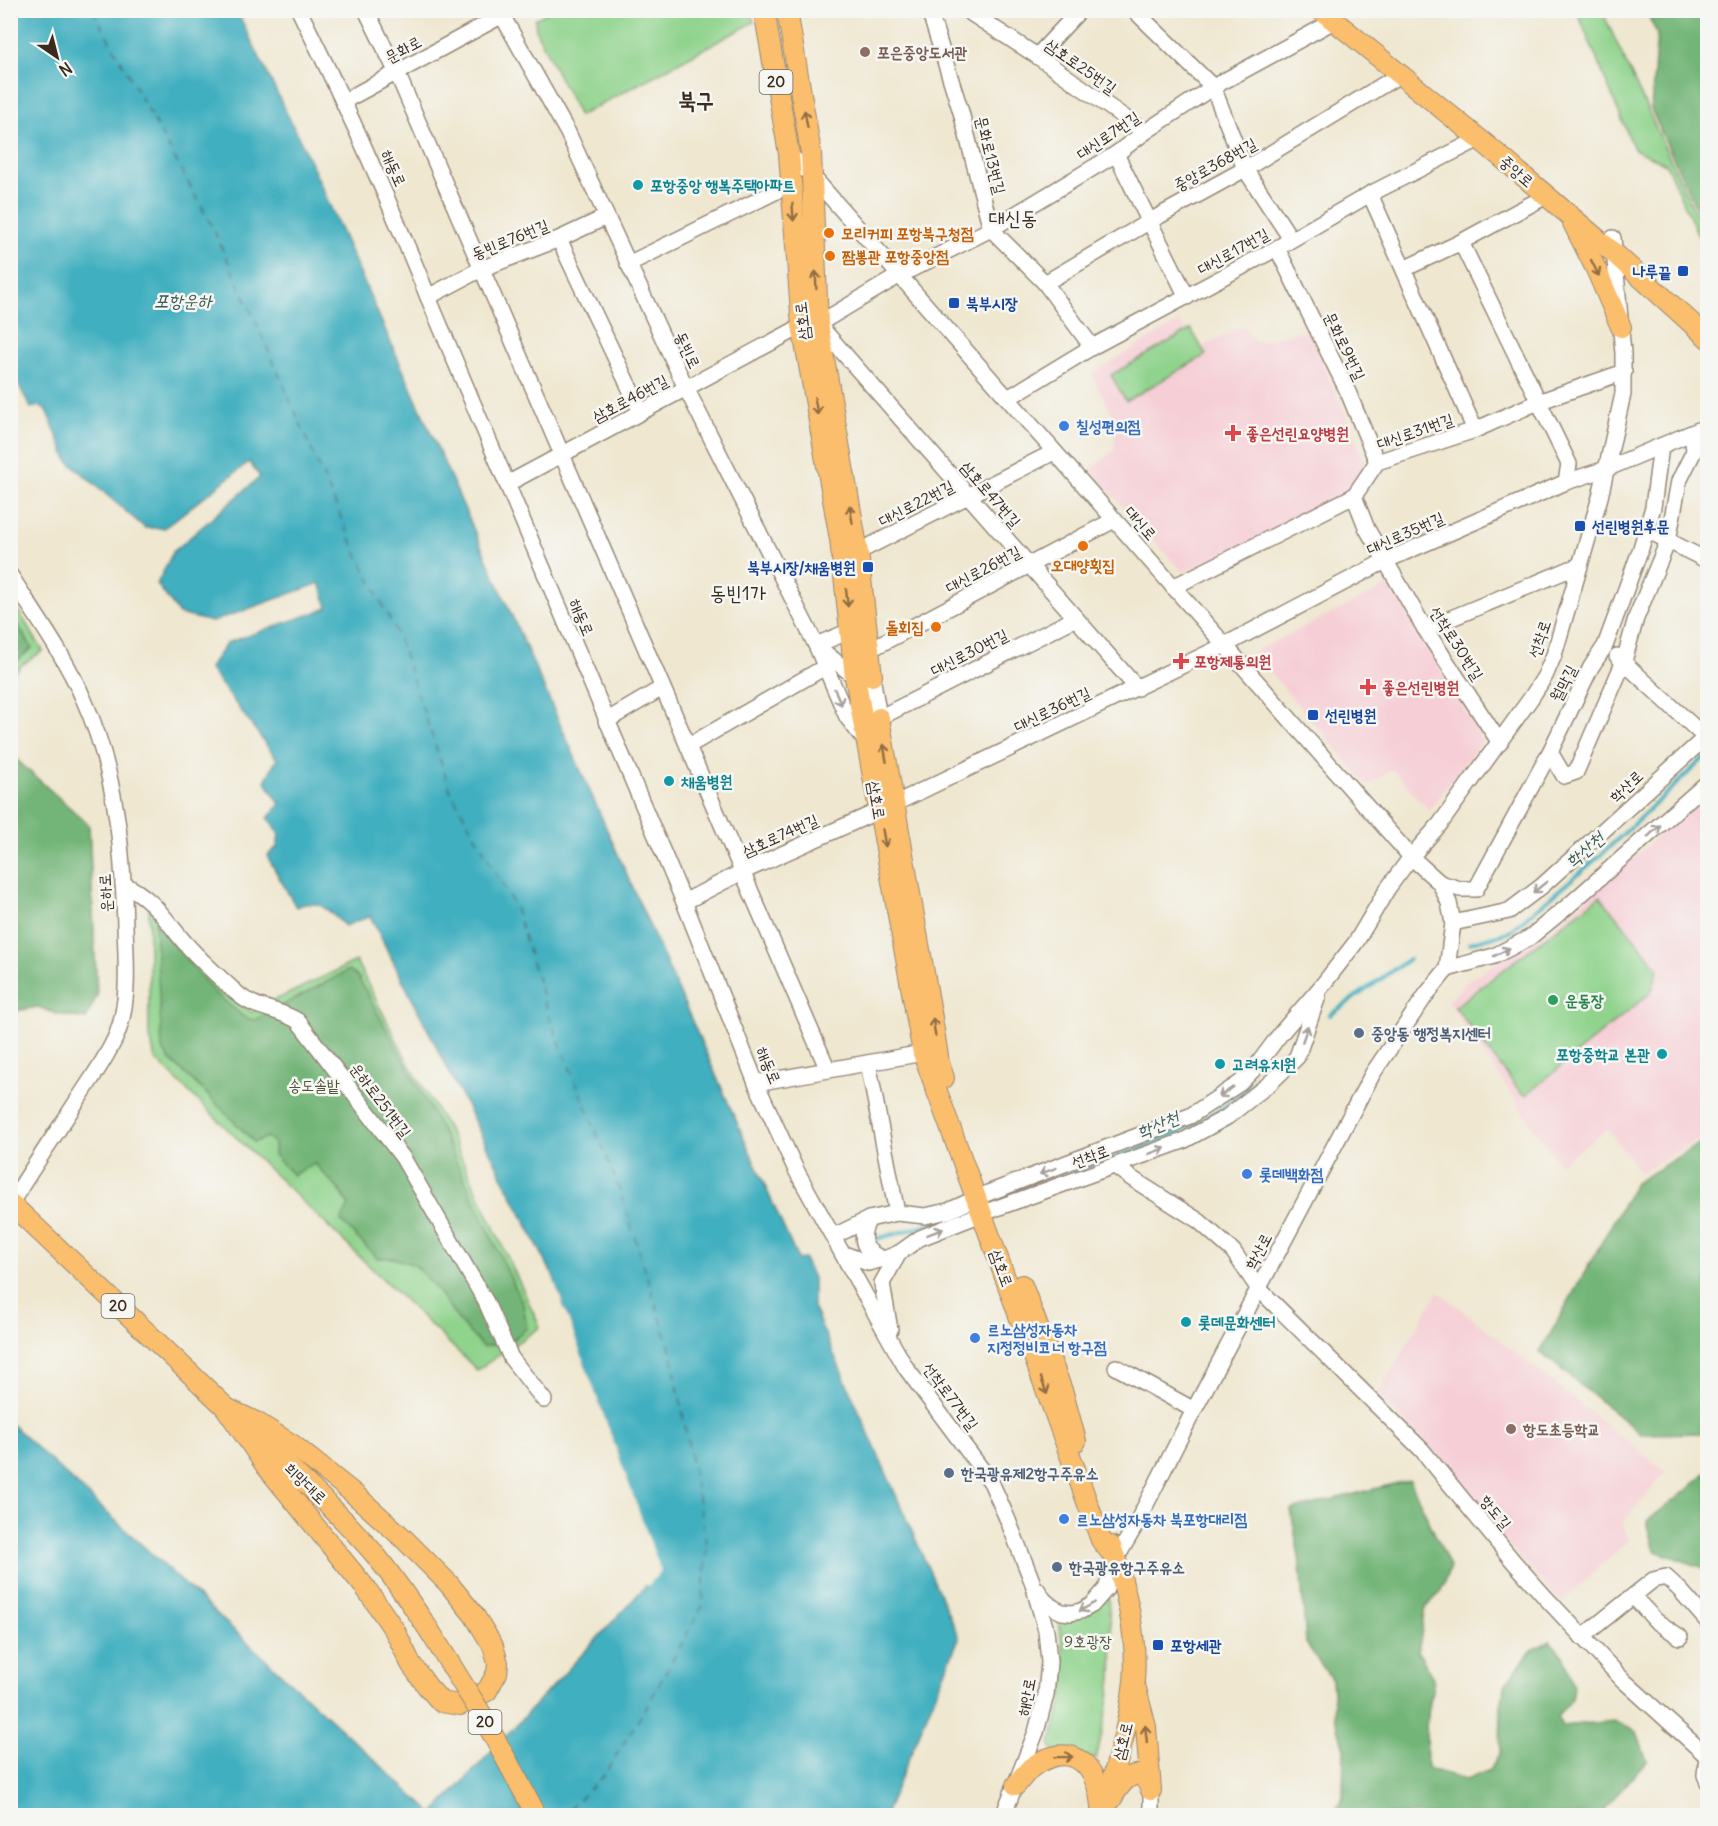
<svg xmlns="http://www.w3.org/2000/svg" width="1718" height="1826" viewBox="0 0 1718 1826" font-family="Delius,'Poor Story',sans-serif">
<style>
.built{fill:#f6cfd6}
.green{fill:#8fd38c;stroke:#657e55;stroke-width:1.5}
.forest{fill:#73b578;stroke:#57704b;stroke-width:1.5}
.water{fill:#41afbf;stroke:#3e6c6e;stroke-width:1.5}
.pier{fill:#efe7d0}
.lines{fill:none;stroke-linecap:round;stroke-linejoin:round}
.stream{stroke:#41afbf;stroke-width:4}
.ferry{stroke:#3d5956;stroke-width:1.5;stroke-dasharray:8 6;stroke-linecap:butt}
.minor-casing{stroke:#958877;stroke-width:18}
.major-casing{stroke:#958877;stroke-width:22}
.minor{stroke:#fff;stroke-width:15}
.major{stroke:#fabe6d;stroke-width:20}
.major-bridge-casing{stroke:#958877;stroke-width:22;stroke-linecap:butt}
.major-bridge{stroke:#fabe6d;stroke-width:20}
.oneway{stroke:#916d42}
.oneway2{stroke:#a79f9a}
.education-dot{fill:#8d6e63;stroke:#f6f6f2;stroke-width:2}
.culture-dot{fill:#0f9aa8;stroke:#f6f6f2;stroke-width:2}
.food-dot{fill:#e8710a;stroke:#f6f6f2;stroke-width:2}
.transit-dot{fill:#1a4fb4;stroke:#f6f6f2;stroke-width:2}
.shop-dot{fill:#3f7fe0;stroke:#f6f6f2;stroke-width:2}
.health-dot{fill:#e0444e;stroke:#f6f6f2;stroke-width:2}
.leisure-dot{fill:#2e9e5b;stroke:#f6f6f2;stroke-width:2}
.service-dot{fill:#5c6f8a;stroke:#f6f6f2;stroke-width:2}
.labels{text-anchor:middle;stroke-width:5;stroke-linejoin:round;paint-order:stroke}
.shield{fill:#f6f6f2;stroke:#73675e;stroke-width:1.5}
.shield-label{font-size:15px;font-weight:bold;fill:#3b2a1e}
.street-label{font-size:16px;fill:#3b2a1e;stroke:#f6f6f2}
.education-label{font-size:16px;font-weight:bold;fill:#785e54;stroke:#f6f6f2;text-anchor:start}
.culture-label{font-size:16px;font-weight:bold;fill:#0d838f;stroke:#f6f6f2;text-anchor:start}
.food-label{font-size:16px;font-weight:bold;fill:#c56008;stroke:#f6f6f2;text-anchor:start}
.transit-label{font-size:16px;font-weight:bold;fill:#164399;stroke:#f6f6f2;text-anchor:start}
.shop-label{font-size:16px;font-weight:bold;fill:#366cbe;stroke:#f6f6f2;text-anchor:start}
.health-label{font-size:16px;font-weight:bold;fill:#be3a42;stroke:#f6f6f2;text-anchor:start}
.leisure-label{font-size:16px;font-weight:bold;fill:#27864d;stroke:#f6f6f2;text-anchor:start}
.service-label{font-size:16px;font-weight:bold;fill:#4e5e75;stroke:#f6f6f2;text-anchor:start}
.park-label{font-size:16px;fill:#50543a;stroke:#f6f6f2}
.water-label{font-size:18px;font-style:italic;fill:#3d5956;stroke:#f6f6f2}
.quarter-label{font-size:20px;fill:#3b2a1e;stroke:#f6f6f2}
.district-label{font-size:22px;font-weight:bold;fill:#3b2a1e;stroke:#f6f6f2}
</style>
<rect width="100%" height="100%" fill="#f6f6f2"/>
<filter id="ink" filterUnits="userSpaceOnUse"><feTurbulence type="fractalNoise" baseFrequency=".0167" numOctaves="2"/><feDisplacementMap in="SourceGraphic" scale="12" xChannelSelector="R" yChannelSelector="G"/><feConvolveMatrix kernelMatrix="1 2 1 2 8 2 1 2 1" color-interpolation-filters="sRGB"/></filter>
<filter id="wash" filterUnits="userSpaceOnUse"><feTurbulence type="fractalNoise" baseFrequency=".008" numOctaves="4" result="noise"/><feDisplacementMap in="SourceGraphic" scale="24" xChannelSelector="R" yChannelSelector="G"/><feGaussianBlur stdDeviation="1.35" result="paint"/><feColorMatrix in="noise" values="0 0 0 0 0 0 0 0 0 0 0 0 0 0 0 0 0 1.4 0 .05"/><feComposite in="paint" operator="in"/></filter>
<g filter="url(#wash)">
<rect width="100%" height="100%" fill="#efe7d0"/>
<g class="built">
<path d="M1179,321L1199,349L1244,326L1255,342L1308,330L1322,359L1367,467L1360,484L1340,500L1183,572L1090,470L1115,450L1113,415L1091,374Z"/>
<path d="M1390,585L1483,740L1429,810L1392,769L1368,786L1253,652Z"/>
<path d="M1707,793V1135L1640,1173L1608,1129L1559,1164L1448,1001L1470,979L1552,929Z"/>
<path d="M1438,1291L1666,1472L1622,1523L1629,1540L1561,1603L1481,1515L1444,1463L1378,1395Z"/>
</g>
<g class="green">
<path d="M552,10L751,11L754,22L579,116L536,31L535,19Z"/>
<path d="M1577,11H1602L1707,239V255L1666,164L1634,149Z"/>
<path d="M1191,329L1206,355L1126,401L1111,375Z"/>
<path d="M11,599L43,651L23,664L11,676Z"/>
<path d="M1600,896L1658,968L1654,985L1650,993L1526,1095L1521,1093L1455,1007Z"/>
<path d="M149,907L221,990L251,1012L356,961L410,1066L449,1131L540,1327L477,1370L155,1059L149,1032Z"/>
<path d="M1108,1597C1110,1624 1114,1650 1112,1677C1109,1705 1102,1732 1096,1759L1054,1751L1050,1744C1053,1732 1058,1720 1061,1707C1067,1677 1064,1648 1058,1618Z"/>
</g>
<g class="forest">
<path d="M1646,11H1707V232L1651,109L1657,34Z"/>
<path d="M11,614L32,648L11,666H10Z"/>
<path d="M11,746L18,761L89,825L97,995L86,1019L57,1014L38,1007L16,1011L11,1007Z"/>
<path d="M155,922L214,992L245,1018L255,1020L349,970L358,977L440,1127L523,1304L527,1328L511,1341L483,1347L462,1325L436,1289L415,1265L393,1258H377L341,1221L349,1205L340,1191L314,1163L293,1175L274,1155V1143L267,1137L254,1142L205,1092L169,1059L162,1049Z"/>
<path d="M1707,1139V1433L1641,1434L1540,1352L1635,1183Z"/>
<path d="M1707,1471V1569L1655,1551L1647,1521L1688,1489Z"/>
<path d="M1410,1480L1450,1567L1440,1593L1426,1607L1418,1652L1434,1678L1426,1727L1427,1768L1466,1780L1490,1770L1500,1753L1501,1705L1506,1683L1532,1650L1550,1641L1564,1657L1574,1686L1572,1699L1557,1716L1562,1726L1614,1721L1637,1732L1647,1761L1604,1809L1603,1815H1332L1343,1797L1344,1749L1335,1716L1332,1680L1306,1643L1300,1563L1291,1510Z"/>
</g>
<path class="water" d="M11,11H237L312,165L798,1260L804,1259L813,1278V1307L959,1638L885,1815H11L10,1423L433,1814L660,1571L551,1272L370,916L345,926C330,912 319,896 296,907L267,856L277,847L279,833L268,818L280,804L265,781L277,759L209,668L227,643L328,608L320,583L212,622L179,614L157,584L173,552L260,477L249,462L164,528H145L68,461L46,410L40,406L31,408L11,371Z"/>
<path class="pier" d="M551,1272L661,1571L648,1586L645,1584L657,1570L548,1273Z"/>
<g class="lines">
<g class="stream">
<path d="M1469,943L1509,932L1602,854L1706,756"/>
<path d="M1330,1015L1409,959"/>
<path d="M1044,1183C1098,1162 1157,1147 1207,1117C1239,1099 1266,1071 1293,1047"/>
<path d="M876,1239L946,1220"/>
</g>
<path class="ferry" d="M93,10L212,226L259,329L354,547L398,636L451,792L515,907L549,1017L619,1188L672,1355L707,1548L702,1607L647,1706L604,1775L567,1811L555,1816"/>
</g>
</g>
<g filter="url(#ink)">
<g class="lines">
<defs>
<g id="minor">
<path d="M299,10C346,104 389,200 428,297L684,902L756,1083L796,1170L894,1347L906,1368L991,1482L1007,1518L1032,1581L1046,1630L1049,1662L1046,1695L1036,1732L1003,1816"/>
<path d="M366,10L397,73L828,1070"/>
<path d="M499,10L568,133L686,388L816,645L847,717L866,742"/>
<path d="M929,10L961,112L991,229L1045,283L1092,347"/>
<path d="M966,10L1037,56L1145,132"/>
<path d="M1134,10L1213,87L1245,169L1291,239"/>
<path d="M1037,56L1080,10"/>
<path d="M344,101L510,11"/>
<path d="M789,154L813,177L1411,857L1440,883L1449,903L1453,923L1447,969L1426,995L1373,1073L1194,1410L1134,1528L1116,1559L1106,1589L1092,1605L1081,1611L1071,1613L1062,1612L1054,1608L1044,1600L1037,1589"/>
<path d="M1116,154L1187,297"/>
<path d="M1370,194L1475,430"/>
<path d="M559,239L641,412"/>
<path d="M1461,242L1569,464L1566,482"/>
<path d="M1277,248L1348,392L1377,462"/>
<path d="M628,264L791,184"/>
<path d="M1404,269L1461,242L1546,196"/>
<path d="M1045,283L1150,221L1245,169L1401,74"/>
<path d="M428,297L481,269L559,239L606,217"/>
<path d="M1008,398L1092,347L1277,248L1370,194L1479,139"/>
<path d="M507,484L802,326"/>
<path d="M1354,496L1367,529L1425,629L1500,743"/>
<path d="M1647,530L1708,561"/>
<path d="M858,552L1054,452"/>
<path d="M10,575C36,616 65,656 84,700C116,772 123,849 125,926C126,961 130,1001 117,1034C107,1058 91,1079 77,1101C55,1135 32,1168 11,1203"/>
<path d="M1173,587L1354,496L1377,462L1475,430L1538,402L1624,372"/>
<path d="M1425,629L1580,565"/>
<path d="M816,645L850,631"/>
<path d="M818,647L855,677L872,676L879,718L1076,618"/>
<path d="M869,650L1114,520"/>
<path d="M1617,656L1708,740"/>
<path d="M1137,688L818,324L900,275L991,229L1116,154L1145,132L1213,87L1334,21"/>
<path d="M606,721L662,688"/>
<path d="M688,746L825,667"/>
<path d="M1550,752L1564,776L1576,772L1624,661L1636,618L1668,541L1679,481L1694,451L1692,433"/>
<path d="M1440,883L1460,889H1476L1550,752L1591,667L1605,646L1641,548L1653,507L1661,446"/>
<path d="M123,884C155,899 164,919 186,944C202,962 221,979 239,995C255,1009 280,1009 298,1021L403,1158L486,1302L511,1358L544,1400"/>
<path d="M684,902L742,872L894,804L1225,645L1385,561L1566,482L1606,469L1708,426"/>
<path d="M1453,923L1509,911L1542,886L1708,735"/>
<path d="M1447,969L1494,956L1529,938L1568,906L1708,782"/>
<path d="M868,1063L897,1213"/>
<path d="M756,1083L923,1053"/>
<path d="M1115,1166L1131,1178L1199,1221L1233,1251L1258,1288L1422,1450L1513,1561L1545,1597L1623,1680L1708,1757"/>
<path d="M869,1219C858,1239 863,1252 884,1259"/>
<path d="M834,1236L869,1219L897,1213L925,1216L948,1211L988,1193L1190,1116L1240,1083L1255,1068L1281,1033L1321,987L1356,942L1388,888L1411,857L1440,824L1531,698L1545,676L1554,655L1600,497L1623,394V353L1613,238"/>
<path d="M844,1254L868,1263L884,1259L899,1253L920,1238L994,1209L1183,1141L1227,1117L1269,1084L1297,1057L1318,996"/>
<path d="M890,1330L882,1283L899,1253"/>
<path d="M1116,1367L1194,1410"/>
<path d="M1633,1596L1656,1621L1680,1637"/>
<path d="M1582,1637L1653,1580L1666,1577L1680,1590L1708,1622"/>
<path d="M1707,1757L1705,1775L1708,1782"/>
<path d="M1151,1790V1816"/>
</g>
<g id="major">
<path d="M764,10L789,154L802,326L840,539L855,677L923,1053L1101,1540L1116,1559"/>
<path d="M787,10L811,153L818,324L858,552L872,676"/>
<path d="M1321,10L1489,147L1615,254L1708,338"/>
<path d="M1573,223L1596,269L1621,327"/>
<path d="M879,718L932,1018L939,1063L944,1078"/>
<path d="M10,1203L235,1416"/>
<path d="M1022,1285L1063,1393L1076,1441"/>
<path d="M226,1408L256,1422L293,1445L353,1493L403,1538L448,1583L474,1615L493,1646L498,1663L497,1673L487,1691L460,1705L441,1702L427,1686L411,1664L395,1631L367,1590L266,1466Z"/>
<path d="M256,1436C296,1474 336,1510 372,1551C393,1576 411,1603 429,1630"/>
<path d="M1136,1689L1146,1727L1151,1790"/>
<path d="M1016,1785C1021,1779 1026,1772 1032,1767C1072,1739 1098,1765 1101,1807"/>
<path d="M1111,1800C1121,1782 1139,1759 1151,1790"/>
<path d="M1102,1816C1114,1771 1129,1727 1134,1681C1138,1636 1126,1588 1111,1546"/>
</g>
</defs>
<use href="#minor" class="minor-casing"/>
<use href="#major" class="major-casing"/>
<use href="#minor" class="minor"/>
<use href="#major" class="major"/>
<defs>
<path id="major-bridge" d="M429,1630L482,1715L537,1816"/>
</defs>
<use href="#major-bridge" class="major-bridge-casing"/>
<use href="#major-bridge" class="major-bridge"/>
</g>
<defs><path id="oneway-shaft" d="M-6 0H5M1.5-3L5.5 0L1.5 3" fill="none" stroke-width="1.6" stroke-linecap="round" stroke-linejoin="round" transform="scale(1.5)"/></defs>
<g class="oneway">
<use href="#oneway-shaft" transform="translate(806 119) rotate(-100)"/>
<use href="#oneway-shaft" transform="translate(793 212) rotate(86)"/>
<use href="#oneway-shaft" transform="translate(1595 268) rotate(64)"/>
<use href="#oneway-shaft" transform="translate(816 280) rotate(-92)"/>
<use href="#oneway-shaft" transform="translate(816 406) rotate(80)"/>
<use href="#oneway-shaft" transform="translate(851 514) rotate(-100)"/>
<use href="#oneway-shaft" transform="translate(847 598) rotate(84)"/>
<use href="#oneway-shaft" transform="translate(885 753) rotate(-100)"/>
<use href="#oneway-shaft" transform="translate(884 838) rotate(80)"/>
<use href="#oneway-shaft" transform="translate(934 1027) rotate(-98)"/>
<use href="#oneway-shaft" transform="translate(1044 1386) rotate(70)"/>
<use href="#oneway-shaft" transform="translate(1146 1734) rotate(-96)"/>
<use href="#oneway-shaft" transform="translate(1064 1757) rotate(-1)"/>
</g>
<g class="oneway2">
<use href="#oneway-shaft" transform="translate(838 697) rotate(66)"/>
<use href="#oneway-shaft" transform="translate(1654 831) rotate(-42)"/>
<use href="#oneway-shaft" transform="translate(1540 887) rotate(141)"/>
<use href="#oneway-shaft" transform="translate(1502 952) rotate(-27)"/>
<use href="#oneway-shaft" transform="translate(1305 1034) rotate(-71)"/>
<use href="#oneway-shaft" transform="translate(1226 1092) rotate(146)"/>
<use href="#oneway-shaft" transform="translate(1157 1151) rotate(-20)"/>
<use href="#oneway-shaft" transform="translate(1048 1171) rotate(160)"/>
<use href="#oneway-shaft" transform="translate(935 1232) rotate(-21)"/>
<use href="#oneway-shaft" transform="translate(1087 1607) rotate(150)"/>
</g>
</g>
<g class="education-dot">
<circle cx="865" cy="52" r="6"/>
<circle cx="1511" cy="1429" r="6"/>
</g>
<g class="culture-dot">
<circle cx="638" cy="185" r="6"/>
<circle cx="669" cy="781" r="6"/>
<circle cx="1662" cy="1054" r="6"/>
<circle cx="1220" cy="1064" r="6"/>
<circle cx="1186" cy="1322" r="6"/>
</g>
<g class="food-dot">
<circle cx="829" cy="233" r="6"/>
<circle cx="830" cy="256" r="6"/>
<circle cx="1083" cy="546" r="6"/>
<circle cx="936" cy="627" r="6"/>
</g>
<g class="transit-dot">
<rect x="1677" y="265" width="12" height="12" rx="3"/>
<rect x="948" y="297" width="12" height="12" rx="3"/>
<rect x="1574" y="520" width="12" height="12" rx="3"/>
<rect x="862" y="561" width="12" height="12" rx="3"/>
<rect x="1307" y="709" width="12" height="12" rx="3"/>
<rect x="1152" y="1639" width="12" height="12" rx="3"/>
</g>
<g class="shop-dot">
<circle cx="1064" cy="426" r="6"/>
<circle cx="1247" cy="1174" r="6"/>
<circle cx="975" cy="1338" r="6"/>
<circle cx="1064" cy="1519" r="6"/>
</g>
<g class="health-dot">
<path d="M1230 424h6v6h6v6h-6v6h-6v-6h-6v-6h6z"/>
<path d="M1178 652h6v6h6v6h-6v6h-6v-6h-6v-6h6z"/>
<path d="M1365 678h6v6h6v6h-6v6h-6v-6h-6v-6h6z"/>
</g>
<circle class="leisure-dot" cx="1553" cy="1000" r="6"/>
<g class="service-dot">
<circle cx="1359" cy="1033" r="6"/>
<circle cx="949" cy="1473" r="6"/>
<circle cx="1057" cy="1567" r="6"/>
</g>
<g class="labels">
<g class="shield">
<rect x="759.5" y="70" width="33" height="24" rx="4.5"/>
<rect x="101.5" y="1294" width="33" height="24" rx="4.5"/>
<rect x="468.5" y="1710" width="33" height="24" rx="4.5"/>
</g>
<g class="shield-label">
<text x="776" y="87">20</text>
<text x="118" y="1311">20</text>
<text x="485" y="1727">20</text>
</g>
<g class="street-label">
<text transform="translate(403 49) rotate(-29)" y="6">문화로</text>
<text transform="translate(1081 66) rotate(35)" y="6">삼호로25번길</text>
<text transform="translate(1108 135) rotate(-34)" y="6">대신로7번길</text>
<text transform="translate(991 155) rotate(76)" y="6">문화로13번길</text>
<text transform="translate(1215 164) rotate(-29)" y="6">중앙로368번길</text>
<text transform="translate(394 168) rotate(66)" y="6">해동로</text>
<text transform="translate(1517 171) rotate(41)" y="6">중앙로</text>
<text transform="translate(510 239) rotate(-22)" y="6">동빈로76번길</text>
<text transform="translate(1233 251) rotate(-29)" y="6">대신로17번길</text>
<text transform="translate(802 321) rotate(-97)" y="6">삼호로</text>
<text transform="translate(1345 346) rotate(64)" y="6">문화로9번길</text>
<text transform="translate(688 350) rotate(65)" y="6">동빈로</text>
<text transform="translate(630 398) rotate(-28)" y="6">삼호로46번길</text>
<text transform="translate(1415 431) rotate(-19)" y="6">대신로31번길</text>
<text transform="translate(991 494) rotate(49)" y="6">삼호로47번길</text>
<text transform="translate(916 503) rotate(-27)" y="6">대신로22번길</text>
<text transform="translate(1141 523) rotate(49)" y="6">대신로</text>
<text transform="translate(1405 533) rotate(-24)" y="6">대신로35번길</text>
<text transform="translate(983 569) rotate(-28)" y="6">대신로26번길</text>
<text transform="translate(582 617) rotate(67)" y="6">해동로</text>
<text transform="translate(1539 639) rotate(-71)" y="6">선착로</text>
<text transform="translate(1457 643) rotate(57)" y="6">선착로30번길</text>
<text transform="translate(969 652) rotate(-27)" y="6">대신로30번길</text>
<text transform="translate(1563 683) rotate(-63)" y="6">월막길</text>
<text transform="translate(1052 709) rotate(-26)" y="6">대신로36번길</text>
<text transform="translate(1626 786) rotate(-43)" y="6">학산로</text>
<text transform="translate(877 800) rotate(80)" y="6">삼호로</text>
<text transform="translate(780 835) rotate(-24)" y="6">삼호로74번길</text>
<text transform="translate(105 893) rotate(-93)" y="6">운하로</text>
<text transform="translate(769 1065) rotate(67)" y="6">해동로</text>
<text transform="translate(381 1100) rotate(53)" y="6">운하로251번길</text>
<text transform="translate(1090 1156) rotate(-20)" y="6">선착로</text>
<text transform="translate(1258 1251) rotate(-62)" y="6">학산로</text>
<text transform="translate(1002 1268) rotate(70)" y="6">삼호로</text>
<text transform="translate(951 1396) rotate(53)" y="6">선착로77번길</text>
<text transform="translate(306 1483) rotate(44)" y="6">희망대로</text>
<text transform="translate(1496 1512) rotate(51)" y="6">항도길</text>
<text transform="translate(1026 1697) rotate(-79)" y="6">해안로</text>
<text transform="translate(1122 1741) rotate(-76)" y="6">삼호로</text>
</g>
<g class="education-label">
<text x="877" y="58">포은중앙도서관</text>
<text x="1523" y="1435">항도초등학교</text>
</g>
<g class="culture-label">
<text x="650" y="191">포항중앙 행복주택아파트</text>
<text x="681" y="787">채움병원</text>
<text x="1650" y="1060" text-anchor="end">포항중학교 본관</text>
<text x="1232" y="1070">고려유치원</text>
<text x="1198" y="1328">롯데문화센터</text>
</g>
<g class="food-label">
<text x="841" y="239">모리커피 포항북구청점</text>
<text x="842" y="262">짬뽕관 포항중앙점</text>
<text x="1083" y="571" text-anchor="middle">오대양횟집</text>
<text x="924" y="633" text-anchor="end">돌회집</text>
</g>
<g class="transit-label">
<text x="1671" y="277" text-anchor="end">나루끝</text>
<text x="966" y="309">북부시장</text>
<text x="1592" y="532">선린병원후문</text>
<text x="856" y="573" text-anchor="end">북부시장/채움병원</text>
<text x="1325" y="721">선린병원</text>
<text x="1170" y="1651">포항세관</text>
</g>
<g class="shop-label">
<text x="1076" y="432">칠성편의점</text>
<text x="1259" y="1180">롯데백화점</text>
<text x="987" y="1335">르노삼성자동차<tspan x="987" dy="18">지정정비코너 항구점</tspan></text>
<text x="1076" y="1525">르노삼성자동차 북포항대리점</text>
</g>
<g class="health-label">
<text x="1246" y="439">좋은선린요양병원</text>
<text x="1194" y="667">포항제통의원</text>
<text x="1382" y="693">좋은선린병원</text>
</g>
<g class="leisure-label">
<text x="1565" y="1006">운동장</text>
</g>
<g class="service-label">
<text x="1371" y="1039">중앙동 행정복지센터</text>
<text x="961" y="1479">한국광유제2항구주유소</text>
<text x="1069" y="1573">한국광유항구주유소</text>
</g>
<g class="park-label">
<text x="314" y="1091">송도솔밭</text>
<text x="1088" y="1647">9호광장</text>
</g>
<g class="water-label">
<text x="183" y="307">포항운하</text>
<text transform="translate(1585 850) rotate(-41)" y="6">학산천</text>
<text transform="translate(1158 1125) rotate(-23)" y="6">학산천</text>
</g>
<g class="quarter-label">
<text x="1013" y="225">대신동</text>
<text x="738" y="600">동빈1가</text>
</g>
<g class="district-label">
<text x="696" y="108">북구</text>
</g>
</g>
<rect width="1718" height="1826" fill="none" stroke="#f6f6f2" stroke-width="36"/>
<g transform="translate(57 57) rotate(145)" stroke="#f6f6f2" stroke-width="4.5" paint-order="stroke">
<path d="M0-4.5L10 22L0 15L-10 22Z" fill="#3b2a1e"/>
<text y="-9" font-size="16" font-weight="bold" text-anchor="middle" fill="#3b2a1e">N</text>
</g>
</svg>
